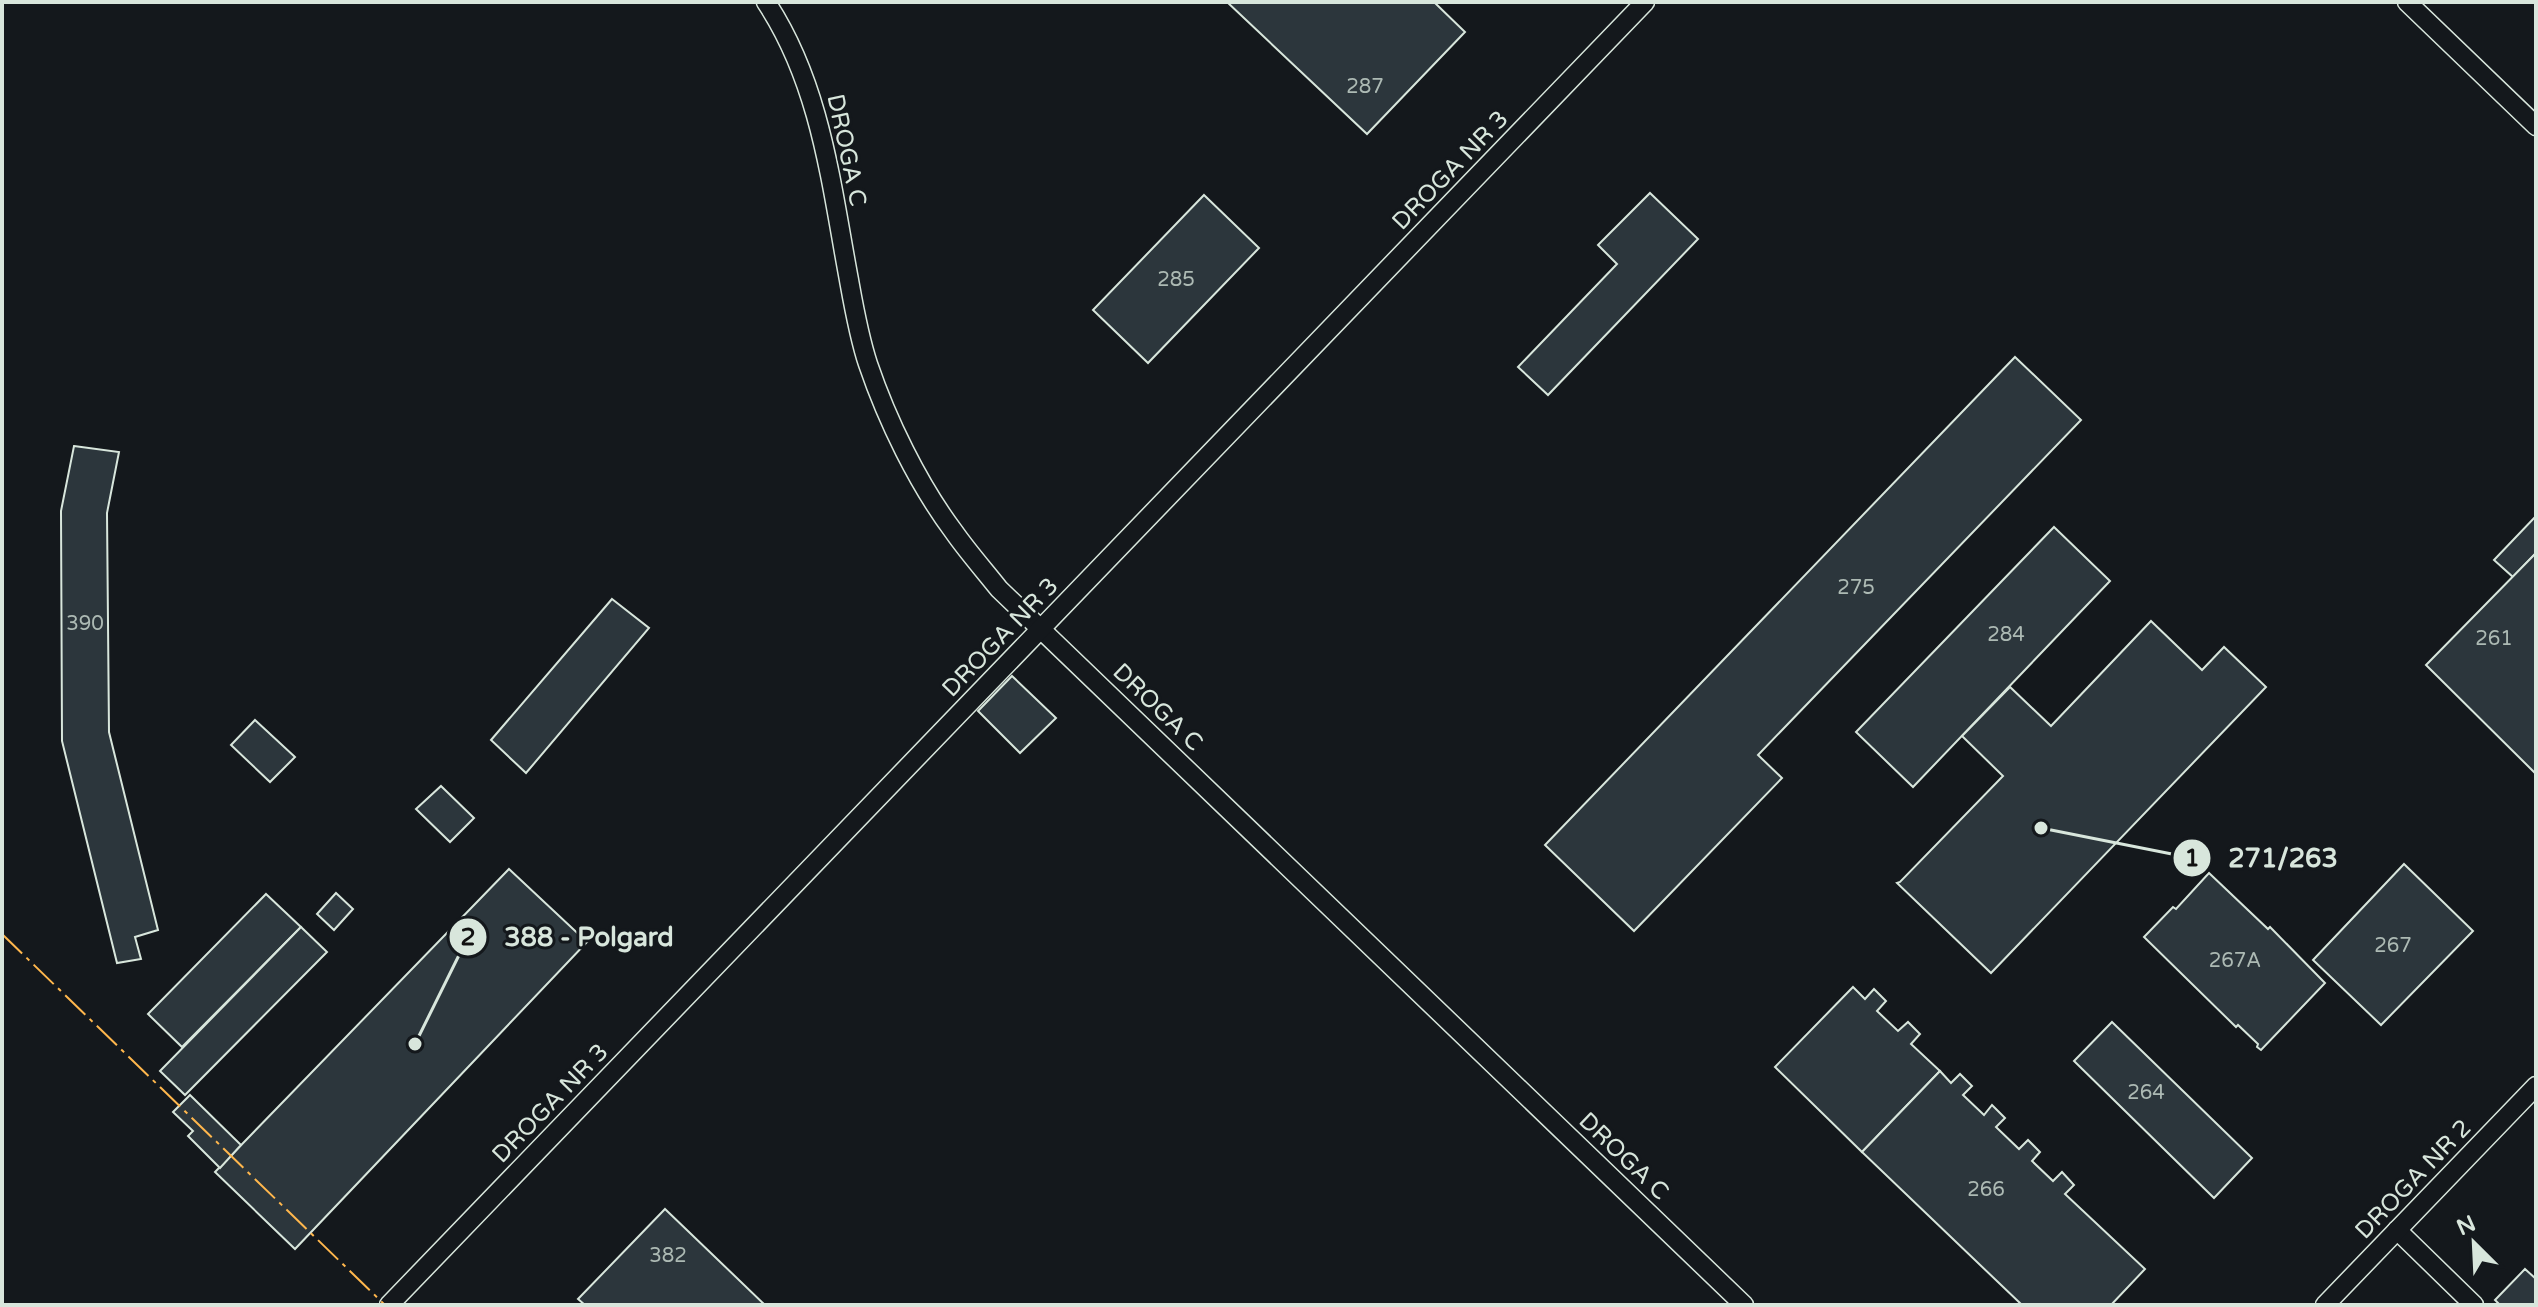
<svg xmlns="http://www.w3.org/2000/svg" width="2538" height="1307" viewBox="0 0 2538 1307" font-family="'Varela Round',sans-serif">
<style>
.building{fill:#2c363c;stroke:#d8e6dc;stroke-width:2}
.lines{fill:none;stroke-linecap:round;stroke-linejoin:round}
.lane-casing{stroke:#d8e6dc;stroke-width:21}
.lane{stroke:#14181c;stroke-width:18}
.power{stroke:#ffb74d;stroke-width:2;stroke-dasharray:28 6 4 6;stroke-linecap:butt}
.labels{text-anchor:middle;stroke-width:6;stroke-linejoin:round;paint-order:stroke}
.number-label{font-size:20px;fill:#adbab4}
.street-label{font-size:24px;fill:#d8e6dc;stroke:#14181c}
.leader{fill:none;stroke:#d8e6dc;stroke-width:3}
.callout-dot{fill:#d8e6dc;stroke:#14181c;stroke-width:3}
.mark-label{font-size:24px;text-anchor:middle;font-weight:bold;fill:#111}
.callout-label{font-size:26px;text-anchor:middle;font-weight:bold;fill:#d8e6dc;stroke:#14181c;stroke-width:6;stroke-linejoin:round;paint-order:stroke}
</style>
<rect width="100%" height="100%" fill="#14181c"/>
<g class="building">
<path d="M1227,2H1434L1465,32L1367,134Z"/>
<path d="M1650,193L1698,239L1548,395L1518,367L1617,264L1598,245Z"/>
<path d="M1204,195L1259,248L1148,363L1093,310Z"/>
<path d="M2015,357L2081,420L1758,755L1782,778L1634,931L1545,845Z"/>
<path d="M74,446L119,452L107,513L109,732L158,930L135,937L141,959L117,963L62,741L61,511Z"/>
<path d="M2536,516V553L2513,577L2494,560Z"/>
<path d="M2054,527L2110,581L1913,787L1856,732Z"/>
<path d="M2536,553V774L2426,665Z"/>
<path d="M612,599L649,628L526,773L491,740Z"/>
<path d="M2151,621L2202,670L2224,647L2266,687L1991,973L1897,883L1900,882L2003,776L1962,736L2010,687L2051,726Z"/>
<path d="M1012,676L1056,718L1020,753L978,711Z"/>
<path d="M255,720L295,757L270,782L231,745Z"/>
<path d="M441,786L474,818L450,842L416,809Z"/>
<path d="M2404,864L2473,931L2381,1025L2313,960Z"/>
<path d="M509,869L587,942L295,1249L215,1172Z"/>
<path d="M2209,873L2268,929L2270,927L2325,983L2261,1050L2257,1047L2258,1044L2238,1025L2236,1027L2144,937L2173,907L2176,909Z"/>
<path d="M336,893L353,909L334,930L317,914Z"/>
<path d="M266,894L301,927L182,1047L148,1014Z"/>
<path d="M301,927L327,952L185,1095L160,1071Z"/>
<path d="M1853,987L1865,999L1874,989L1886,1001L1877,1011L1898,1031L1908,1022L1920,1034L1911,1044L1940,1071L1862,1152L1775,1067Z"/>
<path d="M2112,1022L2252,1158L2214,1198L2074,1061Z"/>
<path d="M1940,1071L1951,1083L1960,1074L1972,1086L1963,1095L1984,1115L1992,1105L2005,1118L1996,1127L2019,1149L2028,1140L2040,1152L2032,1161L2053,1181L2062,1172L2074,1185L2065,1194L2145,1269L2111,1305H2022L1862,1152Z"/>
<path d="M190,1095L241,1145L220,1168L188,1136L193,1131L173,1112Z"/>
<path d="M665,1209L765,1305H585L578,1299Z"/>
<path d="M2525,1269L2536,1279V1305H2500L2495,1300Z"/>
</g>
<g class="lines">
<defs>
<g id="lane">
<path d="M766,2C821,85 831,184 849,280C854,308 859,337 868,364C887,420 918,484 954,532C968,552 984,570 999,589L1744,1305"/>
<path d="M2407,2L2536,126"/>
<path d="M2397,1230L2474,1305"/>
<path d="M389,1305L1645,2"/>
<path d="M2325,1305L2536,1086"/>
</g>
</defs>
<use href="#lane" class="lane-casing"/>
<use href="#lane" class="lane"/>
<path class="power" d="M2,934L385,1305"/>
</g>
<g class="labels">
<g class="number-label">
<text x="1365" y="93">287</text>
<text x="1176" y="286">285</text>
<text x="1856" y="594">275</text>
<text x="85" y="630">390</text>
<text x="2006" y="641">284</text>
<text x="2494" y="645">261</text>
<text x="2393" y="952">267</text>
<text x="2235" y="967">267A</text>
<text x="2146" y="1099">264</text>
<text x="1986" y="1196">266</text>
<text x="668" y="1262">382</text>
</g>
<g class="street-label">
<text transform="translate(847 150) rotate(78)" y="8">DROGA C</text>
<text transform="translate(1450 170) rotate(-46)" y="8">DROGA NR 3</text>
<text transform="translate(1000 637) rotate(-46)" y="8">DROGA NR 3</text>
<text transform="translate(1158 707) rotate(44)" y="8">DROGA C</text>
<text transform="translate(550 1103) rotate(-46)" y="8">DROGA NR 3</text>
<text transform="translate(1624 1156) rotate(44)" y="8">DROGA C</text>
<text transform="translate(2413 1179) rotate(-46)" y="8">DROGA NR 2</text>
</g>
</g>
<path class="leader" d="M2041 828L2192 858M415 1044L468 937"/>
<g class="callout-dot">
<circle cx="2041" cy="828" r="8"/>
<circle cx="415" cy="1044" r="8"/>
<circle cx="2192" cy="858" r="20"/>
<circle cx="468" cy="937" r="20"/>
</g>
<g class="mark-label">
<text x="2192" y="866">1</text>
<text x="468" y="945">2</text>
</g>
<g class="callout-label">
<text x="2283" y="867">271/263</text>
<text x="589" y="946">388 - Polgard</text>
</g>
<rect width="2538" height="1307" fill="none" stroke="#d8e6dc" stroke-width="8"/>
<g transform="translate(2474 1243) rotate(336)" stroke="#14181c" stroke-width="6" paint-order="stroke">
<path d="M0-6L14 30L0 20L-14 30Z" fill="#d8e6dc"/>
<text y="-12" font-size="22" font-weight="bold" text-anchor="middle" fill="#d8e6dc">N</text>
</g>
</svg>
